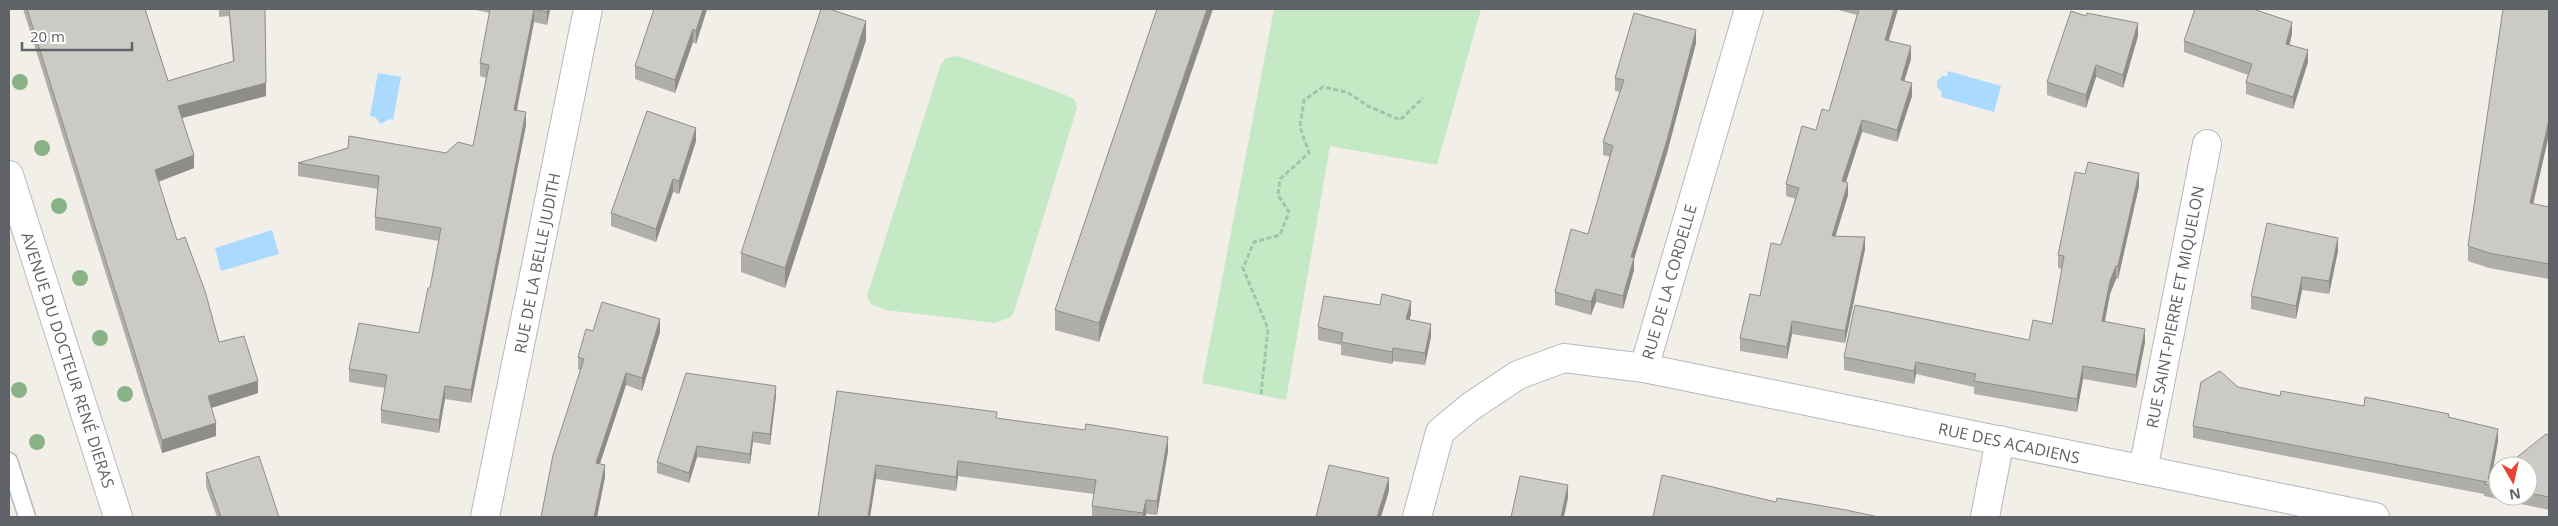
<svg xmlns="http://www.w3.org/2000/svg" width="2558" height="526" viewBox="0 0 2558 526" font-family="'Open Sans',sans-serif">
<style>
.green{fill:#c5e8c5}
.water{fill:#aadaff}
.lines{fill:none;stroke-linecap:round;stroke-linejoin:round}
.service-casing{stroke:#b5b8bc;stroke-width:19}
.minor-casing{stroke:#b5b8bc;stroke-width:30}
.tertiary-casing{stroke:#b5b8bc;stroke-width:30}
.secondary-casing{stroke:#b6babf;stroke-width:30}
.path{stroke:#9cc7a9;stroke-width:3;stroke-dasharray:5 2.5;stroke-linecap:butt}
.service{stroke:#fff;stroke-width:16}
.minor{stroke:#fff;stroke-width:28}
.tertiary{stroke:#fff;stroke-width:28}
.secondary{stroke:#fff;stroke-width:28}
.tree{fill:#89b387}
.wall{fill:#afaea9}
.shaded-wall{fill:#8f8d8a}
.building{fill:#cccac5;stroke:#8f8d8a}
.labels{text-anchor:middle;stroke-width:4;stroke-linejoin:round;paint-order:stroke}
.street-label{font-size:16px;fill:#5f6368;stroke:#fff}
</style>
<rect width="100%" height="100%" fill="#f1efe8"/>
<g class="green">
<path d="M1274,9H1481L1437,165L1330,146L1286,400L1202,383Z"/>
<path d="M958,56L1063,94L1074,99L1077,108L1015,309L1011,317L995,323L886,310L871,304L867,296L941,64L946,58Z"/>
</g>
<g class="water">
<path d="M1948,71L2001,86L1994,112L1941,97L1942,92L1937,87V81L1942,76H1947Z"/>
<path d="M378,73L401,77L393,120L389,119L381,124L375,117L370,116Z"/>
<path d="M272,230L279,254L221,271L215,248Z"/>
</g>
<g class="lines">
<defs>
<path id="service" d="M9,461L27,517"/>
<g id="minor">
<path d="M1644,368L2375,517"/>
<path d="M2143,470L2207,144"/>
<path d="M1417,517L1440,432L1470,407L1518,375L1564,358L1644,368L1749,9"/>
<path d="M1985,517L2000,440"/>
</g>
<path id="tertiary" d="M485,517L588,9"/>
<path id="secondary" d="M9,175L118,517"/>
</defs>
<use href="#service" class="service-casing"/>
<use href="#minor" class="minor-casing"/>
<use href="#tertiary" class="tertiary-casing"/>
<use href="#secondary" class="secondary-casing"/>
<path class="path" d="M1261,394L1268,329L1243,268L1254,242L1280,235L1289,212L1278,195L1280,179L1309,153L1300,127L1304,100L1323,87L1347,92L1368,106L1400,120L1423,98"/>
<use href="#service" class="service"/>
<use href="#minor" class="minor"/>
<use href="#tertiary" class="tertiary"/>
<use href="#secondary" class="secondary"/>
</g>
<g class="tree">
<circle cx="20" cy="82" r="8"/>
<circle cx="42" cy="148" r="8"/>
<circle cx="59" cy="206" r="8"/>
<circle cx="80" cy="278" r="8"/>
<circle cx="100" cy="338" r="8"/>
<circle cx="19" cy="390" r="8"/>
<circle cx="125" cy="394" r="8"/>
<circle cx="37" cy="442" r="8"/>
</g>
<g class="wall">
<path d="M23,9H145L168,81L233,61L229,16L219,17V9H265L266,96L182,118L194,168L158,182L177,240L219,342L258,393L211,408L216,436L162,453Z"/>
<path d="M286,9H322V10Z"/>
<path d="M471,9H550L547,25L534,22L517,110L526,125L471,403L445,399L439,433L381,423V410L385,388L349,382V369L419,333L430,288L439,241L375,230V217L378,189L298,176V163L446,153L473,146L486,78L480,76V63L490,13Z"/>
<path d="M707,9L696,44L693,42L675,93L635,79V66Z"/>
<path d="M1157,9L1099,342L1055,330V310Z"/>
<path d="M1838,9H1898L1888,41L1911,59L1904,81L1912,96L1897,142L1862,132L1846,182L1848,195L1835,236L1865,249L1845,343L1792,334L1787,359L1740,351V338L1760,296L1781,245L1796,199L1786,196V184L1816,130L1829,111L1857,15L1838,10Z"/>
<path d="M2292,34L2290,44L2308,62L2293,109L2246,94V82L2248,75L2184,52V41Z"/>
<path d="M2138,36L2123,88L2096,77L2086,108L2047,95V82Z"/>
<path d="M866,40L785,288L741,272V253Z"/>
<path d="M1696,43L1667,153L1634,259V270L1623,309L1596,302L1591,315L1555,305V292L1588,234L1610,157L1603,155V142L1620,92L1615,91V78Z"/>
<path d="M696,141L679,194L673,192L656,242L611,226V213Z"/>
<path d="M2139,186L2118,279H2116L2110,294L2105,322L2145,342L2136,388L2083,379L2077,412L1974,394V387L1916,374L1914,384L1844,370V357L2029,340L2052,324L2062,269L2058,268V255Z"/>
<path d="M2533,204L2549,207V279L2489,268L2468,261V246Z"/>
<path d="M2338,251L2329,294L2302,290L2296,319L2251,309V296Z"/>
<path d="M1411,314L1409,320L1431,337L1425,365L1393,361L1392,364L1341,355V345L1318,340V327Z"/>
<path d="M593,331L660,332L642,391L626,385L600,464L605,477L597,517L580,370L578,369V357Z"/>
<path d="M2238,387L2280,396L2449,417L2498,441L2491,478L2498,473V496H2528V466L2549,435V510L2484,496V494L2193,438V426Z"/>
<path d="M837,391L997,418L1168,451L1157,515L1146,514V517H1092V506L1094,494L958,476L956,491L876,479L870,517H818Z"/>
<path d="M776,396L770,445L753,442L750,464L697,457L689,483L657,473V462Z"/>
<path d="M206,473L279,517H217L206,486Z"/>
</g>
<g class="shaded-wall">
<path d="M534,9V22L514,123V110Z"/>
<path d="M548,9H550L547,25V12Z"/>
<path d="M703,9H707L696,44V31Z"/>
<path d="M1207,9H1213L1099,342V323Z"/>
<path d="M1894,9H1898L1885,53V40Z"/>
<path d="M866,21V40L785,288V268Z"/>
<path d="M2292,22V34L2286,55V44Z"/>
<path d="M2138,23V36L2123,88V75Z"/>
<path d="M693,29V42L675,93V80Z"/>
<path d="M1696,30V43L1667,153L1634,259V270L1623,309V296L1631,257Z"/>
<path d="M1911,46V59L1901,92V80Z"/>
<path d="M2308,50V62L2293,109V97Z"/>
<path d="M2096,65V77L2086,108V95Z"/>
<path d="M266,83V96L178,119V106Z"/>
<path d="M1912,83V96L1897,142V130Z"/>
<path d="M526,112V125L471,403V390Z"/>
<path d="M1862,120V132L1842,194V181Z"/>
<path d="M2549,120V135L2530,218V203Z"/>
<path d="M696,128V141L679,194V181Z"/>
<path d="M194,155V168L155,183V170Z"/>
<path d="M2139,173V186L2118,279V266Z"/>
<path d="M673,179V192L656,242V229Z"/>
<path d="M1848,183V195L1832,248V236Z"/>
<path d="M1865,237V249L1845,343V331Z"/>
<path d="M2338,238V251L2329,294V281Z"/>
<path d="M2116,266V279L2110,294L2102,334V321L2110,281Z"/>
<path d="M2302,277V290L2296,319V306Z"/>
<path d="M1596,289V302L1591,315V302Z"/>
<path d="M1411,301V314L1406,332V319Z"/>
<path d="M660,319V332L642,391V378Z"/>
<path d="M1792,321V334L1787,359V347Z"/>
<path d="M1431,324V337L1425,365V353Z"/>
<path d="M2145,329V342L2136,388V375Z"/>
<path d="M1393,348V361L1392,364V352Z"/>
<path d="M1916,362V374L1914,384V371Z"/>
<path d="M2083,366V379L2077,412V399Z"/>
<path d="M626,373V385L596,475V463Z"/>
<path d="M258,381V393L208,409V396Z"/>
<path d="M445,386V399L439,433V420Z"/>
<path d="M776,386V396L770,445V434Z"/>
<path d="M216,423V436L162,453V440Z"/>
<path d="M2498,429V441L2490,485L2488,480Z"/>
<path d="M753,432V442L750,464V454Z"/>
<path d="M1168,437V451L1157,515V501Z"/>
<path d="M697,446V457L689,483V473Z"/>
<path d="M958,461V476L956,491V477Z"/>
<path d="M605,465V477L597,517H594Z"/>
<path d="M876,465V479L870,517H868Z"/>
<path d="M1389,478V491L1381,517H1377Z"/>
<path d="M1568,485V498L1564,517H1561Z"/>
<path d="M1146,500V517H1143V513Z"/>
</g>
<g class="building">
<path d="M27,9H145L168,81L234,61L229,9H265L266,83L178,106L194,155L155,170L177,240L185,237L205,291L219,342L244,336L258,381L208,396L216,423L162,440Z"/>
<path d="M490,9H548L547,12L534,9L514,110L526,112L471,390L445,386L439,420L381,410L387,375L349,369L359,323L419,333L428,288H430L441,228L375,217L379,176L298,163L348,148L349,136L446,153L458,142L473,146L489,65L480,63Z"/>
<path d="M654,9H703L696,31L693,29L675,80L635,66Z"/>
<path d="M821,9H829L866,21L785,268L741,253Z"/>
<path d="M1157,9H1207L1099,323L1055,310Z"/>
<path d="M1859,9H1894L1885,40L1911,46L1901,80L1912,83L1897,130L1862,120L1842,181L1848,183L1832,236L1865,237L1845,331L1792,321L1787,347L1740,338L1750,294L1760,296L1771,243L1781,245L1799,188L1786,184L1802,126L1816,130L1822,109L1829,111Z"/>
<path d="M2195,9H2253L2292,22L2286,44L2308,50L2293,97L2246,82L2252,64L2184,41Z"/>
<path d="M2503,9H2549V120L2530,203L2549,207V264L2489,253L2468,246Z"/>
<path d="M2071,11L2086,16L2087,13L2138,23L2123,75L2096,65L2086,95L2047,82Z"/>
<path d="M1634,13L1696,30L1667,140L1631,257L1634,258L1623,296L1596,289L1591,302L1555,292L1571,229L1588,234L1613,146L1603,142L1624,80L1615,78Z"/>
<path d="M647,111L696,128L679,181L673,179L656,229L611,213Z"/>
<path d="M2088,162L2139,173L2118,266H2116L2110,281L2102,321L2145,329L2136,375L2083,366L2077,399L1974,381L1976,374L1916,362L1914,371L1844,357L1855,305L2029,340L2033,320L2052,324L2064,256L2058,255L2075,172L2085,174Z"/>
<path d="M2267,223L2338,238L2329,281L2302,277L2296,306L2251,296Z"/>
<path d="M1382,294L1411,301L1406,319L1431,324L1425,353L1393,348L1392,352L1341,342L1343,333L1318,327L1324,296L1380,305Z"/>
<path d="M602,302L660,319L642,378L626,373L596,463L605,465L594,517H541L553,455L584,359L578,357L586,329L593,331Z"/>
<path d="M2220,371L2238,387L2280,396L2281,391L2364,406L2365,397L2449,414L2448,417L2498,429L2488,480L2498,473V487L2484,484L2487,482L2193,426L2201,382Z"/>
<path d="M686,373L776,386L770,434L753,432L750,454L697,446L689,473L657,462Z"/>
<path d="M837,391L997,412L996,418L1085,430L1086,424L1168,437L1157,501L1146,500L1143,513L1092,506L1096,480L958,461L956,477L876,465L868,517H818Z"/>
<path d="M2546,434L2549,435V497L2528,493V466H2506Z"/>
<path d="M259,456L279,517H221L206,473Z"/>
<path d="M1329,465L1389,478L1377,517H1316Z"/>
<path d="M1662,475L1776,502L1777,498L1846,510L1879,517H1653Z"/>
<path d="M1520,476L1568,485L1561,517H1511Z"/>
</g>
<g class="labels">
<g class="street-label">
<text transform="translate(537 263) rotate(-79)" y="6">RUE DE LA BELLE JUDITH</text>
<text transform="translate(1669 282) rotate(-74)" y="6">RUE DE LA CORDELLE</text>
<text transform="translate(2175 307) rotate(-79)" y="6">RUE SAINT-PIERRE ET MIQUELON</text>
<text transform="translate(68 360) rotate(72)" y="6">AVENUE DU DOCTEUR RENÉ DIERAS</text>
<text transform="translate(2009 443) rotate(12)" y="6">RUE DES ACADIENS</text>
</g>
</g>
<rect width="2558" height="526" fill="none" stroke="#5f6368" stroke-width="20"/>
<g transform="translate(2513 481) rotate(171)"><circle r="24" fill="#ffffff" stroke="#bfc1c3"/>
<path d="M0-4L9 19L0 12L-9 19Z" fill="#ea4335"/>
<text y="-8" font-size="14" font-weight="bold" text-anchor="middle" fill="#5f6368">N</text>
</g>
<path d="M22 42v8h110v-8" fill="none" stroke="#5f6368" stroke-width="2.5"/>
<text x="30" y="42" font-size="15" fill="#5f6368" stroke="#ffffff" stroke-width="4" paint-order="stroke">20 m</text>
</svg>
